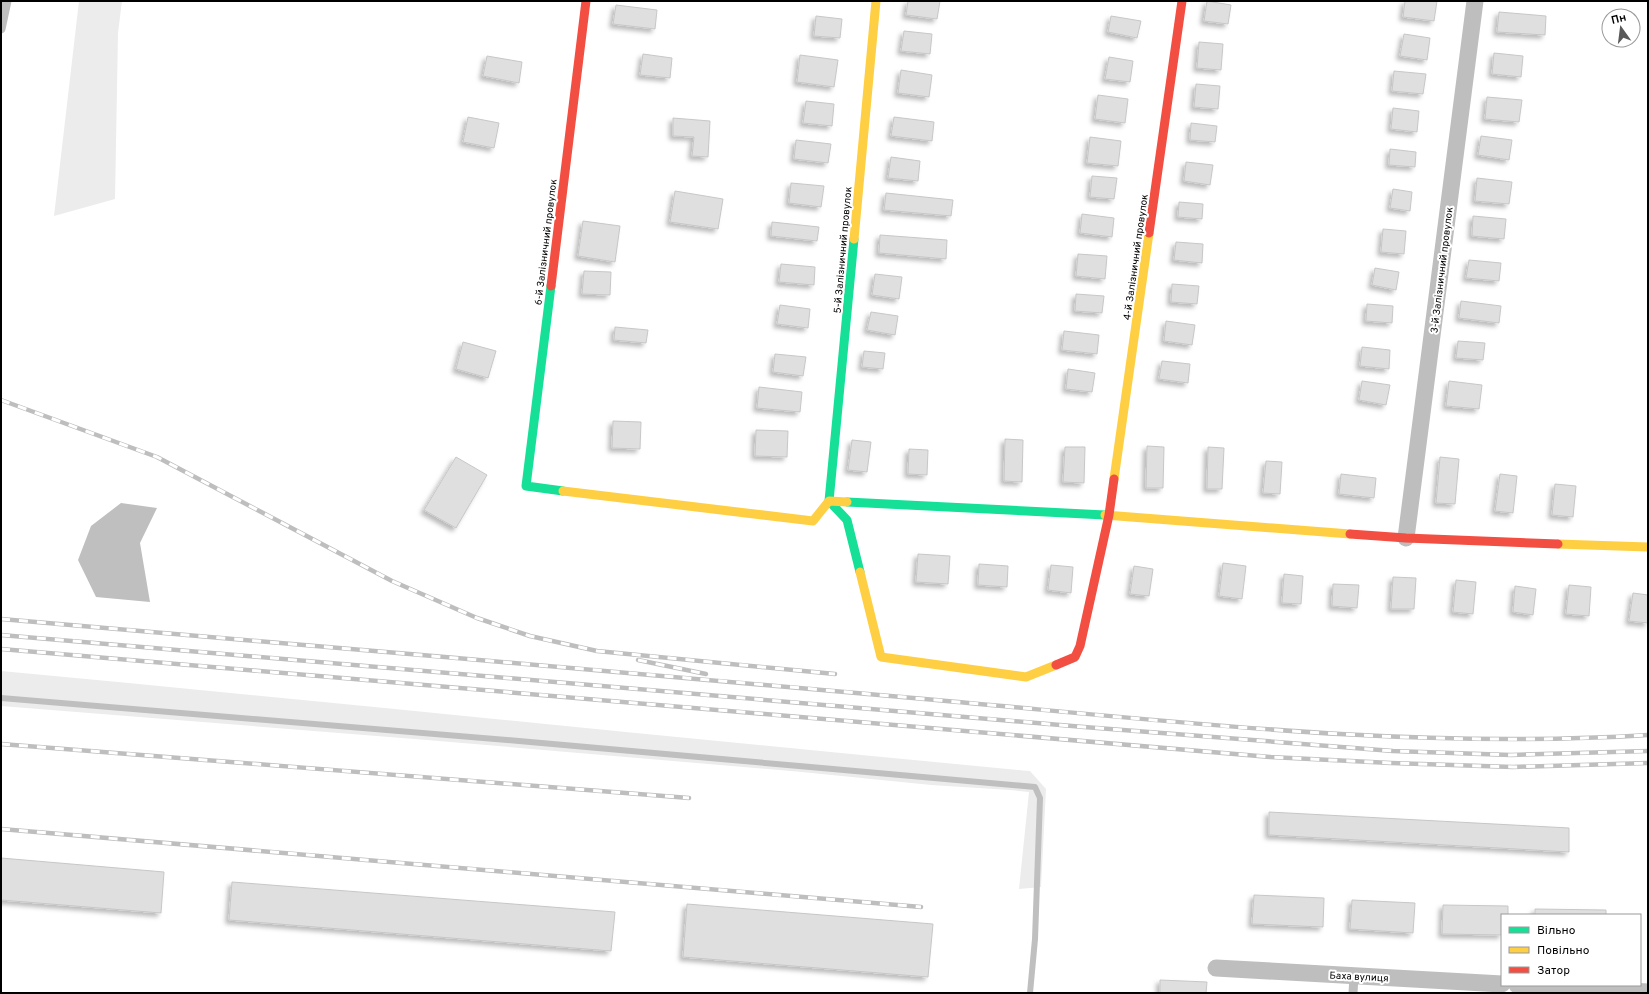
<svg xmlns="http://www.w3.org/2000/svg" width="1649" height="994" viewBox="0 0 1649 994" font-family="Overpass,sans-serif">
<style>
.green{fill:#ececec}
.water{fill:#bfbfbf}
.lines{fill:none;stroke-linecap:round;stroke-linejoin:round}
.stream{stroke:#bfbfbf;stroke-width:6}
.building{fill:#dfdfdf;stroke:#c7c7c7;filter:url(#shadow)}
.lane{stroke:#bebebe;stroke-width:9}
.street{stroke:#bebebe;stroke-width:17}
.fast{stroke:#16e098;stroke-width:9}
.slow{stroke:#ffcf43;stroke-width:9}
.jam{stroke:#f24e42;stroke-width:9}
.rail-casing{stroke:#bebebe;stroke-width:4.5}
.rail{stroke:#fff;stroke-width:3;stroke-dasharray:9;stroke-linecap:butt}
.labels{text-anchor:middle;stroke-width:4;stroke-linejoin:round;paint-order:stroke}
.street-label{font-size:10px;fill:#000;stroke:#fff}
</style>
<defs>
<filter id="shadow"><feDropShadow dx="-3.5" dy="3.5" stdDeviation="2" flood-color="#0004"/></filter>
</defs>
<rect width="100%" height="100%" fill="#fff"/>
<g class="green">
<path d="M79,1H122L118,33L115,199L54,216Z"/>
<path d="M1,671C344,703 687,739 1030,771L1046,789L1041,887L1019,889L1029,792L1010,790L931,785L802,772L427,740L1,706Z"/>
</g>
<path class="water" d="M121,503L157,508L140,543L150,602L96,597L78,560L91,526Z"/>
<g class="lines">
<path class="stream" d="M1,698L519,741L1035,787L1040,798L1035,939L1030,993"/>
</g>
<g class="building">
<path d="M908,1H940L937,19L906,15Z"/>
<path d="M1207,1L1231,5L1228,24L1204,21Z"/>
<path d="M1405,1H1437L1434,21L1403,17Z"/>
<path d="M616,5L657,10L655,29L613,24Z"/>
<path d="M1499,12L1546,16L1545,35L1497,32Z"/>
<path d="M816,16L842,19L840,38L814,36Z"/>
<path d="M1111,16L1141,21L1137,38L1108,32Z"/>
<path d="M904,31L932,34L930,54L901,51Z"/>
<path d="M1404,34L1430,38L1427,60L1400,56Z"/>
<path d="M1199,42L1223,44L1221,70L1197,68Z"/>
<path d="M1494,53L1523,56L1521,77L1492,74Z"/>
<path d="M643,54L672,58L670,78L640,75Z"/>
<path d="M800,55L838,60L834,87L797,82Z"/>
<path d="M487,56L522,62L519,83L483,76Z"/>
<path d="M1109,57L1133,61L1130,82L1105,79Z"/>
<path d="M901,70L932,75L929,97L898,93Z"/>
<path d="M1394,71L1426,74L1423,94L1392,91Z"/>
<path d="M1196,84L1220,86L1218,109L1194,107Z"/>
<path d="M1098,95L1128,99L1125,123L1095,119Z"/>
<path d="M1487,97L1522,100L1519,122L1485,119Z"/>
<path d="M806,101L834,104L832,126L803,123Z"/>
<path d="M1393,108L1419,111L1417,132L1391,129Z"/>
<path d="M468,117L499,123L494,148L463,142Z"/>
<path d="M894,117L934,122L932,141L891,136Z"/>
<path d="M673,118L710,121L708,157L692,156L694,137L673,136Z"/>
<path d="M1191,123L1217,126L1215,142L1190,140Z"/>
<path d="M1481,136L1512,140L1509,160L1478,155Z"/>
<path d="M1090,137L1121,141L1118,166L1087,163Z"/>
<path d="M796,140L831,144L828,163L794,159Z"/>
<path d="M1390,149L1416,152L1415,167L1389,165Z"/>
<path d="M891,157L920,161L918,181L888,178Z"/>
<path d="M1186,162L1213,165L1210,185L1184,181Z"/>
<path d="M1092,176L1117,178L1114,199L1090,197Z"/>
<path d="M1477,178L1512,182L1509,204L1475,201Z"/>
<path d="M791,183L824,186L821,207L789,203Z"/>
<path d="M1393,189L1412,192L1410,211L1390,208Z"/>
<path d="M675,191L723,199L718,229L670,222Z"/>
<path d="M886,193L953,200L951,216L884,210Z"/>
<path d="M1179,202L1203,204L1202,219L1178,217Z"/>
<path d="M1082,214L1114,218L1112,237L1080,233Z"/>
<path d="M1473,216L1506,219L1504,239L1472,236Z"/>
<path d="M583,221L620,226L615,262L578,256Z"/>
<path d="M772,222L819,227L817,241L771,236Z"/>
<path d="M1383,229L1406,231L1404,254L1381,252Z"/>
<path d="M880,235L947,240L946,259L879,253Z"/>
<path d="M1176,242L1203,244L1202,263L1174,260Z"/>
<path d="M1078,254L1107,256L1105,279L1076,276Z"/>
<path d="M1469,260L1501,263L1499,281L1466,278Z"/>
<path d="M781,264L815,267L814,285L779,282Z"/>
<path d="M1375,268L1399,272L1396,290L1372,285Z"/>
<path d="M584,271L611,272L610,295L582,294Z"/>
<path d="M875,274L902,277L899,299L872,295Z"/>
<path d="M1172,284L1199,286L1197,304L1171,302Z"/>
<path d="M1076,294L1104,296L1102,313L1075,311Z"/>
<path d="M1461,301L1501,306L1499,323L1459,318Z"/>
<path d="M1367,304L1393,306L1392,323L1366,321Z"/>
<path d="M780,305L810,309L808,328L777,324Z"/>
<path d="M871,312L898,316L895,335L867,330Z"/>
<path d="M1166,321L1195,325L1192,345L1164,341Z"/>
<path d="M615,327L648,330L646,343L614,340Z"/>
<path d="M1064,331L1099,335L1097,354L1062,350Z"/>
<path d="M1458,341L1485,343L1483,360L1456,358Z"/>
<path d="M463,342L496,351L488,378L456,369Z"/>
<path d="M1362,347L1390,350L1389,369L1360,366Z"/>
<path d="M864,351L885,353L883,369L862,367Z"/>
<path d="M775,354L806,357L803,376L773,372Z"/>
<path d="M1162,361L1190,364L1188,383L1159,379Z"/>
<path d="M1068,369L1095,373L1092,392L1066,389Z"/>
<path d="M1362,381L1390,385L1386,405L1359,400Z"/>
<path d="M1449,381L1482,385L1479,409L1446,406Z"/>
<path d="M759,387L802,392L800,412L757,408Z"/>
<path d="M613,421L641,422L640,449L612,448Z"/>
<path d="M756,430L788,431L787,457L755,456Z"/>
<path d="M1005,439L1023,440L1022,482L1004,481Z"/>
<path d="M852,440L871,442L867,472L848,470Z"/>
<path d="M1147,446L1164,447L1163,488H1146Z"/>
<path d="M1065,447H1085L1084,483L1063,482Z"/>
<path d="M1208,447L1224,448L1222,489H1207Z"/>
<path d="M909,449L928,450L927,475L908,474Z"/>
<path d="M456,457L487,475L456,528L424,510Z"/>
<path d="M1440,457L1459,459L1455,504L1436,503Z"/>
<path d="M1266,461L1282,462L1280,494L1263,493Z"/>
<path d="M1341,474L1376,478L1374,498L1339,494Z"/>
<path d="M1500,474L1517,476L1513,513L1495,511Z"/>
<path d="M1555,484L1576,486L1573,517L1552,515Z"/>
<path d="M918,554L950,556L948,584L916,582Z"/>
<path d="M1223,563L1246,566L1242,599L1219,596Z"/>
<path d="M979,564L1008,566L1007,587L978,585Z"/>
<path d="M1051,565L1073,567L1071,593L1048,590Z"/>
<path d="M1134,566L1153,569L1149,596L1130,594Z"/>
<path d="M1284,574L1303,576L1301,604L1282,603Z"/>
<path d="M1393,577L1416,578L1414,609H1391Z"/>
<path d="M1456,580L1476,582L1473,614L1453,612Z"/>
<path d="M1333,584L1359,585L1357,608L1332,606Z"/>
<path d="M1569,585L1591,587L1589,616L1566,614Z"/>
<path d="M1515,586L1536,589L1533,615L1513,612Z"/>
<path d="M1633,593L1648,595V623L1629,621Z"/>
<path d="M1269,812L1569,828V852L1269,835Z"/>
<path d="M1,858L164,872L161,913L1,900Z"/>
<path d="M232,882L615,912L611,951L229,920Z"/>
<path d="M1254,895L1324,898L1323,927L1252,924Z"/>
<path d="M1352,900L1415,903L1413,933L1350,929Z"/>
<path d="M687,904L933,924L928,977L683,957Z"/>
<path d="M1443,905L1508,906V915H1502V935L1442,934Z"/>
<path d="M1535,909L1606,910V915H1535Z"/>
<path d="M1160,980L1207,982L1206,993H1160Z"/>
</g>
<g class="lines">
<g class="lane">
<path d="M1,29L7,1"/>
<path d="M1353,993L1354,976"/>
</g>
<g class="street">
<path d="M1406,538L1475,1"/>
<path d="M1216,968L1502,984"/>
<path d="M1517,985L1648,992"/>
</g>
<g class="fast">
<path d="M854,239L829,501L847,520L860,572"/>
<path d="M551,286L526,486L563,491"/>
<path d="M847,502L1105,515"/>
</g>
<g class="slow">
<path d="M854,239L876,1"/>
<path d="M1114,479L1149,233"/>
<path d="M563,491L813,521L829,501L847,502"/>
<path d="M1105,515L1350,534"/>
<path d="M1558,544L1648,547"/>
<path d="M860,572L881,657L1026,677L1056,665"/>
</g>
<g class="jam">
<path d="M1149,233L1182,1"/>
<path d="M551,286L586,1"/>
<path d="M1350,534L1406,538L1558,544"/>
<path d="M1056,665L1075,657L1080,646L1109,515L1114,479"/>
</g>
<defs>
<g id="rail">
<path d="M1,400L157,457L392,581L477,618L530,636L597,651L835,674"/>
<path d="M1,619C313,646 624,672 936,700C1172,721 1410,750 1648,735"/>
<path d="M1,635L1084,727L1393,751L1511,755L1648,751"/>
<path d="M1,649L1270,757L1391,763L1513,767L1648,763"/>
<path d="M638,660L706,674"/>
<path d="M1,744L689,798"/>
<path d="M1,829L921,907"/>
</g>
</defs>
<use href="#rail" class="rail-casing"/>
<use href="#rail" class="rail"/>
</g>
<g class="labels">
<g class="street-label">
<text transform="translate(545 242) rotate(-83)" y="4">6-й Залізничний провулок</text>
<text transform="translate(842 250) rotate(-85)" y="4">5-й Залізничний провулок</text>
<text transform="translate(1135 257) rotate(-82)" y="4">4-й Залізничний провулок</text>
<text transform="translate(1441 270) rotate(-83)" y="4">3-й Залізничний провулок</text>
<text transform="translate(1359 976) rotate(3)" y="4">Баха вулиця</text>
</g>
</g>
<rect width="1649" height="994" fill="none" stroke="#000000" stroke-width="4"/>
<rect x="1501" y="914" width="140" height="72" fill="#ffffff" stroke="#999999"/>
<rect x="1509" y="927" width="20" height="6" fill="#16e098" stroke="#999999"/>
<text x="1537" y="934" font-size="12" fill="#000000">Вільно</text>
<rect x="1509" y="947" width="20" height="6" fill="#ffcf43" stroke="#999999"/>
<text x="1537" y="954" font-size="12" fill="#000000">Повільно</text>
<rect x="1509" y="967" width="20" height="6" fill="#f24e42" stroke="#999999"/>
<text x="1537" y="974" font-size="12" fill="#000000">Затор</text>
<g transform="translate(1621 28) rotate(346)"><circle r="19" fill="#ffffff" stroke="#999999"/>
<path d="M0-3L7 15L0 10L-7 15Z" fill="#595959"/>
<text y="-6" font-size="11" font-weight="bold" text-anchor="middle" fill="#000000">Пн</text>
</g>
</svg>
